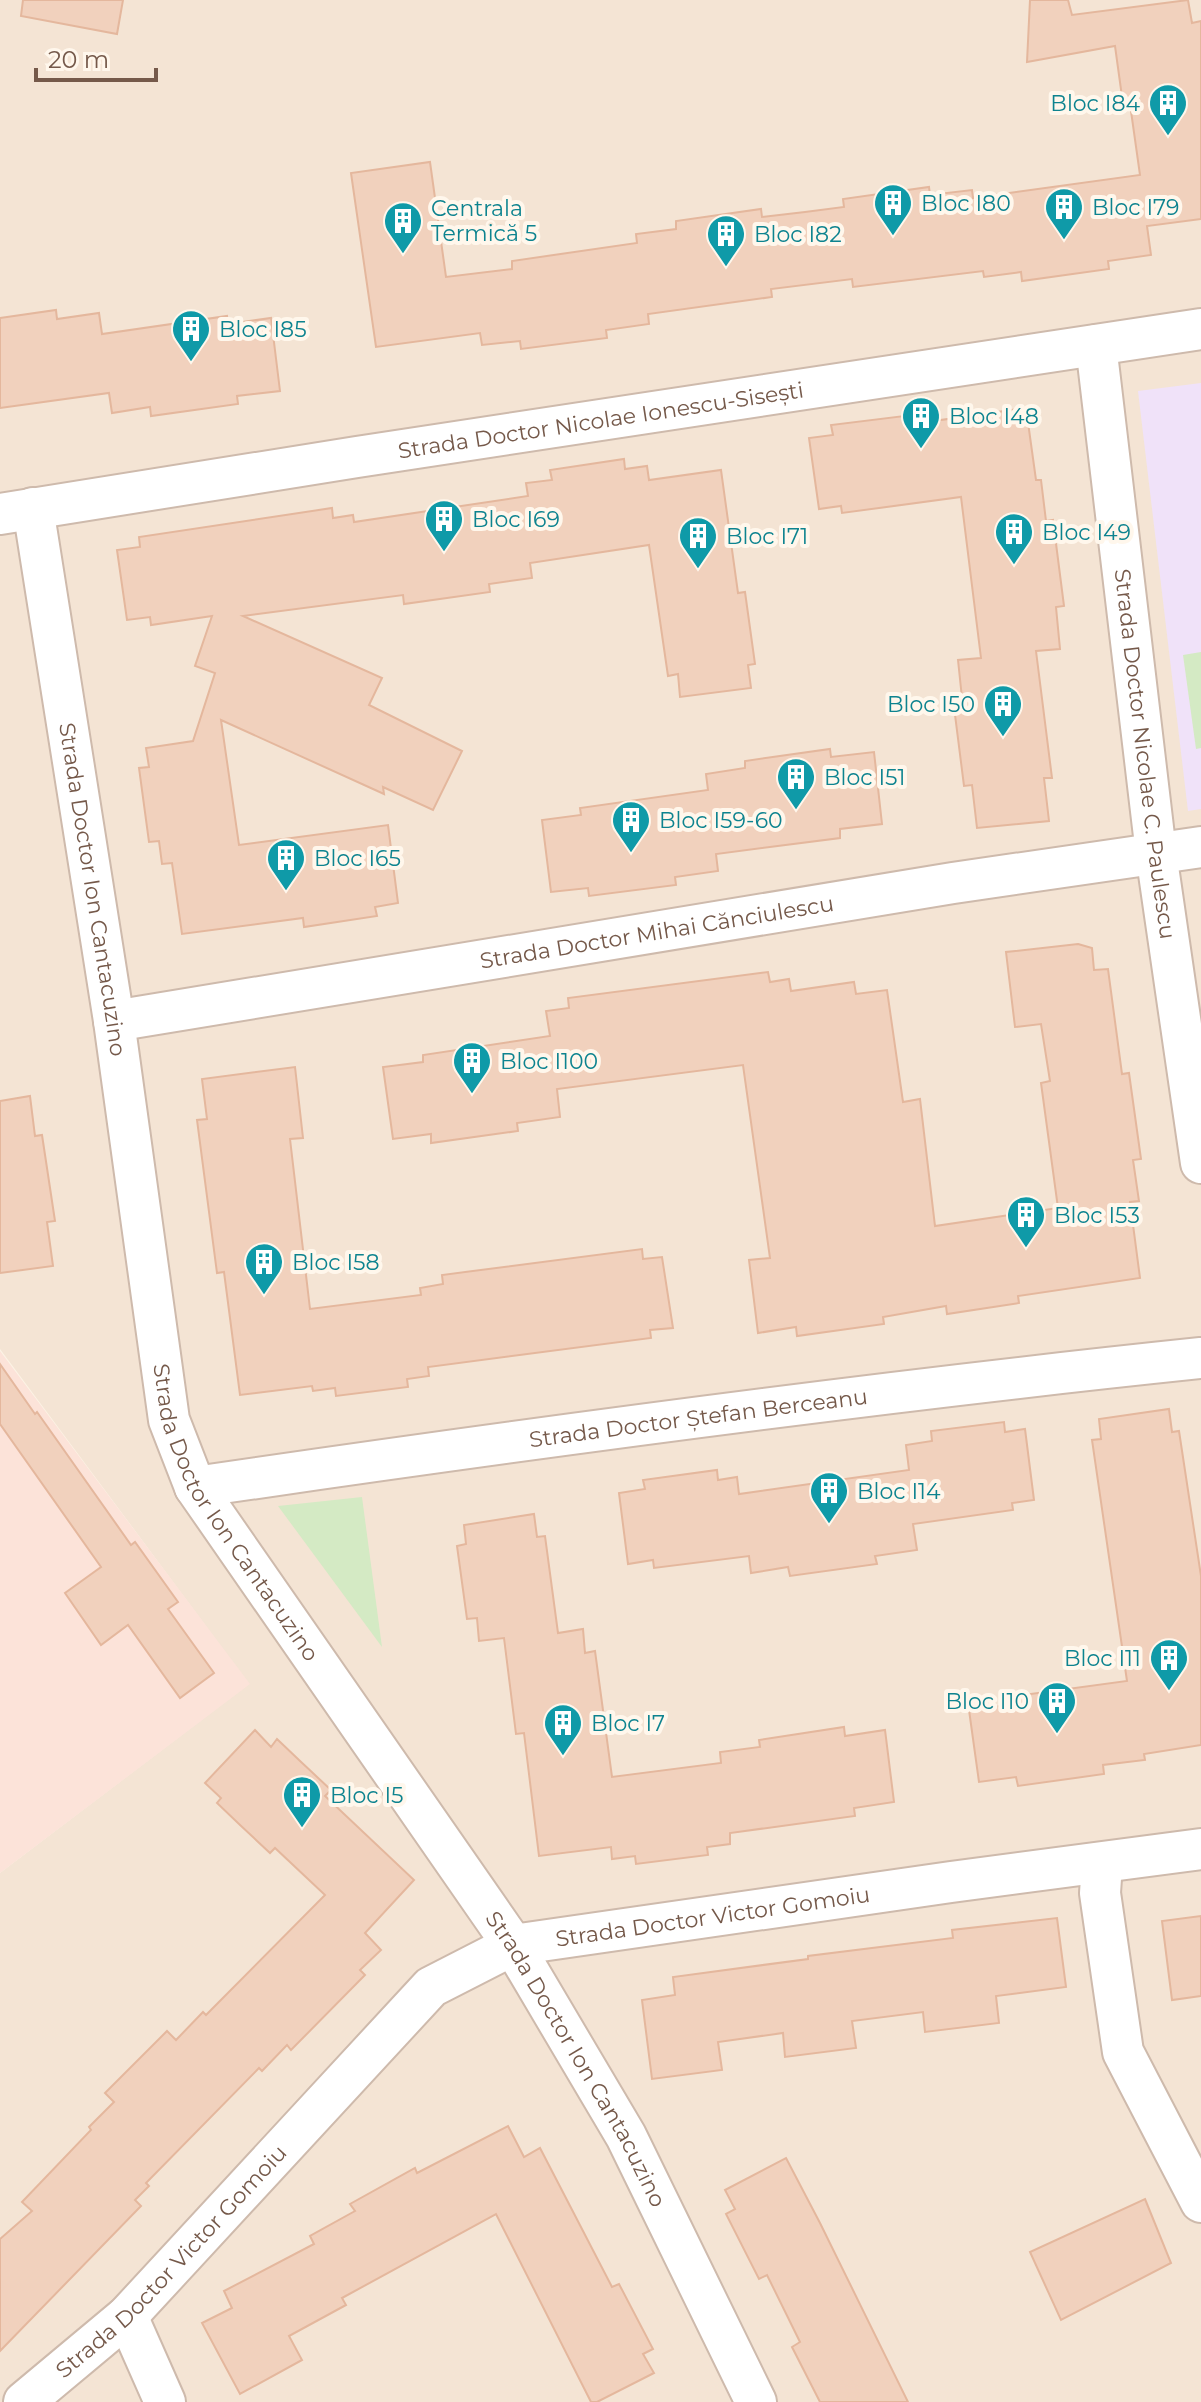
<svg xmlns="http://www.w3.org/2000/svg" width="1201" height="2402" viewBox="0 0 1201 2402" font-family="Montserrat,sans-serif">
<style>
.residential{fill:#f4e4d4}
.commercial{fill:#fce3d9}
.education{fill:#f0e2f9}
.green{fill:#d4eac4}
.building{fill:#f1d1bd;stroke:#e4b79d;stroke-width:2}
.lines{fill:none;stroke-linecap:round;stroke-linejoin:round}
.minor-casing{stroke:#cebaac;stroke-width:44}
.minor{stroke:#fff;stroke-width:40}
.labels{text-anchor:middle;stroke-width:8;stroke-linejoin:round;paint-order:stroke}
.culture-label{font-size:22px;fill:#0d838f;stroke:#fff7ec;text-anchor:start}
.street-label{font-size:22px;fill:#75594a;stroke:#fff7ec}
</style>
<rect width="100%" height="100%" fill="#fcf3e5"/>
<path class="residential" d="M0,0H1201V2402H0V1873L249,1684L0,1349Z"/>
<path class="commercial" d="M0,1351L250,1684L0,1873Z"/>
<path class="education" d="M1201,383V809L1188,811L1138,391Z"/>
<g class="green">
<path d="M1201,652V748L1196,749L1183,655Z"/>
<path d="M362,1497L382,1647L278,1506Z"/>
</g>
<g class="building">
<path d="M23,0H123L117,34L21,16Z"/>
<path d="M1030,0H1068L1072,15L1188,0L1192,23L1201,21V219L1147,226L1151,255L1108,261L1109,269L1022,281L1021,272L984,277L983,271L853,287L852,279L771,289L772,297L648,314L649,324L606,330L607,338L521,349L520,341L482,345L480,333L376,347L351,173L430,162L446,277L512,269V261L637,243L636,234L676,229V221L761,209L762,217L805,212L844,207L843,199L929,187L930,195L972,190L973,198L1140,175L1130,104H1123L1115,46L1027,62Z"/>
<path d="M56,310L57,319L99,313L102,334L227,316L228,324L271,318L280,391L237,396L238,404L151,416L150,407L112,413L109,393L0,408V318Z"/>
<path d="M1026,408L1036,480H1041L1046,521L1053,520L1064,606L1056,607L1060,649L1036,651L1052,778H1044L1049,821L977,828L972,785L964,786L953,699L962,698L958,660L981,658L961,497L842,513L841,506L819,509L809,438L833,435L831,425L904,416L905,425Z"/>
<path d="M624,459L625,469L647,466L649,480L721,470L738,593L745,592L755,664L748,665L751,688L680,697L678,674L668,676L649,545L530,563L532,578L489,584L490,592L404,604L403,595L243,616L382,678L369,705L462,751L433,810L383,787L384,794L221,720L239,845L388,825L398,903L375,907L377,916L304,927L303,918L182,934L172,863L162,864L159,841L149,842L139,768L149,767L146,748L193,741L215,673L195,666L212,616L151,625L150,617L127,620L117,550L140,547L139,537L332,508L333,518L353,515L354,522L528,496L526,483L552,480L550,470Z"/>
<path d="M830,749L831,757L874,752L882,824L840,829V838L716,854L718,871L675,877L676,885L589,896L588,888L551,892L542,820L581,815L580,808L708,790L706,774L745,768V761Z"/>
<path d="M1078,944L1092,948L1094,970L1108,969L1122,1074L1129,1073L1141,1159L1133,1160L1139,1201L1130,1202L1140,1278L1018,1296L1019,1303L947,1314L946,1306L883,1317L884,1324L797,1336L796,1327L758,1333L749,1260L770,1258L743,1065L557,1089L560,1117L517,1123L518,1131L431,1143V1134L393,1139L383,1067L423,1062V1055L550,1036L546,1011L569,1008L568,998L768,972L770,982L789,979L791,991L854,982L856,994L887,990L903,1102L920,1099L935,1226L1058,1208L1041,1083L1050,1081L1041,1024L1015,1027L1006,952Z"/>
<path d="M295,1067L303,1138L290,1139L310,1309L421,1295L420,1288L443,1284L442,1275L642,1249L643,1259L662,1257L673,1328L650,1330L651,1338L428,1367L429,1376L407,1379L408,1387L336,1396L335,1388L313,1391L312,1386L240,1395L224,1272L217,1273L197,1120L207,1119L202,1079Z"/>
<path d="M30,1096L35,1136L42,1135L55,1221L47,1222L53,1266L0,1273V1101Z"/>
<path d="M0,1364L35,1414L37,1412L131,1545L135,1542L178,1602L168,1609L214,1673L180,1698L128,1625L101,1645L65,1593L101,1567L0,1424Z"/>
<path d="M1169,1409L1172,1432L1179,1431L1201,1576V1745L1144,1754L1145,1760L1103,1765L1104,1774L1018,1786L1016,1777L979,1782L969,1710L1009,1705L1008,1697L1127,1681L1092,1440L1101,1439L1099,1419Z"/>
<path d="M1004,1422L1005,1432L1025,1429L1034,1500L1012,1503L1013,1510L913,1524L917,1550L875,1556L877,1564L790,1576L788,1567L751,1573L749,1556L654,1568L653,1560L628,1564L619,1493L645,1489L643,1480L717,1470L718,1480L737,1477L739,1494L909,1470L906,1445L932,1441L931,1431Z"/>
<path d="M534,1514L537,1537L545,1536L558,1633L583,1629L585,1653L595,1651L612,1777L721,1763L720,1752L760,1747L759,1740L844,1727L845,1736L885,1730L894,1802L854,1808L855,1816L730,1833V1844L707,1847L708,1855L636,1864L635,1856L612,1859L611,1847L539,1856L524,1733L516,1734L504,1638L479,1641L477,1618L467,1619L457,1546L466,1544L464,1525Z"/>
<path d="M255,1730L271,1747L277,1739L299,1760L331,1790L325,1796L414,1880L365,1933L381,1950L360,1970L365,1975L291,2050L287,2045L262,2071L259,2068L146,2183L149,2186L135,2200L141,2206L0,2351V2239L32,2211L22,2202L91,2130L89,2127L114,2102L105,2093L167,2031L176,2040L203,2012L206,2015L325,1895L275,1848L270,1853L239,1824L217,1803L221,1798L205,1783Z"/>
<path d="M1201,1916V1996L1172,2000L1162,1921Z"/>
<path d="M1057,1918L1066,1987L996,1996L999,2023L925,2032L923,2012L852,2021L856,2048L785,2057L783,2033L718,2042L722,2070L652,2079L642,2000L675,1995L673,1977L808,1959V1956L953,1938L952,1930Z"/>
<path d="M508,2126L524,2157L540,2148L612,2287L619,2284L653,2349L643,2354L654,2373L597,2402H591L496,2214L342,2298L346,2305L289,2336L302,2360L240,2394L202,2323L232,2308L224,2291L314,2244L310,2236L355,2211L350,2204L415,2168L417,2173Z"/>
<path d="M786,2158L820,2223L908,2402H820L792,2347L800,2342L767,2275L759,2279L726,2214L735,2209L725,2190Z"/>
<path d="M1145,2199L1171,2263L1061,2320L1030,2252Z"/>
</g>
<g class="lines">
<defs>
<g id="minor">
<path id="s1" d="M1096,345L1156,853L1201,1163"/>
<path id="s2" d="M33,508L114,1021L169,1420L195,1487L513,1945L626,2136L756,2402"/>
<path id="s3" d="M0,514L357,457L1201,329"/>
<path id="s4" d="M114,1021L953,883L1201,847"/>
<path id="s5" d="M195,1487C530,1438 865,1393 1201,1358"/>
<path d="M1102,1863L1100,1893L1123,2052L1201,2202"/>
<path d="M127,2316L165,2402"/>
<path id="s6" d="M24,2402L127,2316L431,1987L513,1945L951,1882L1201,1849"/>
</g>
</defs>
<use href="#minor" class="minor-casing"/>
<use href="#minor" class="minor"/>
</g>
<defs>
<symbol id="building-pin" viewBox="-11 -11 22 30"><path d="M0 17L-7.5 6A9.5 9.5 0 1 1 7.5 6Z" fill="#0f9aa8" stroke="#fff7ec"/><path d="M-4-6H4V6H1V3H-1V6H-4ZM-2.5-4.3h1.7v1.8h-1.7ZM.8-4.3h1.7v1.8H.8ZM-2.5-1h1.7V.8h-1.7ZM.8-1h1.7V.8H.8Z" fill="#fff"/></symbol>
</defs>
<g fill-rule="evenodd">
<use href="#building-pin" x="1146" y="81" width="44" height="60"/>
<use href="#building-pin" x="871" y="181" width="44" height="60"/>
<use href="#building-pin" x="1042" y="185" width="44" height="60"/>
<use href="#building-pin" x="381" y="199" width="44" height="60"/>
<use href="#building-pin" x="704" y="212" width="44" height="60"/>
<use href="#building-pin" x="169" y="307" width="44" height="60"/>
<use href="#building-pin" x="899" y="394" width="44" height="60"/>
<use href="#building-pin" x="422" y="497" width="44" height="60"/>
<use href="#building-pin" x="992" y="510" width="44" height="60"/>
<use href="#building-pin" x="676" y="514" width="44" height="60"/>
<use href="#building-pin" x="981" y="682" width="44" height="60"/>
<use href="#building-pin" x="774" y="755" width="44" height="60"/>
<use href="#building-pin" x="609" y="798" width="44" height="60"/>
<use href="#building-pin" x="264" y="836" width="44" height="60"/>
<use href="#building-pin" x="450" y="1039" width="44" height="60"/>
<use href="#building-pin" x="1004" y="1193" width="44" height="60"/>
<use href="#building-pin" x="242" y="1240" width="44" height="60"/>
<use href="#building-pin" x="807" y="1469" width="44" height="60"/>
<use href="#building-pin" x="1147" y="1636" width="44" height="60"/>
<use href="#building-pin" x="1035" y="1679" width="44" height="60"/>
<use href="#building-pin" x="541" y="1701" width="44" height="60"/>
<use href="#building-pin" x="280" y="1773" width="44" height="60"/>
</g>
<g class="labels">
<g class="culture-label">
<text x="1140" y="111" text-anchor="end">Bloc I84</text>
<text x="921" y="211">Bloc I80</text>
<text x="1092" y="215">Bloc I79</text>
<text x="431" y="216">Centrala<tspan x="431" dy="25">Termică 5</tspan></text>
<text x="754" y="242">Bloc I82</text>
<text x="219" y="337">Bloc I85</text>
<text x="949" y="424">Bloc I48</text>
<text x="472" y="527">Bloc I69</text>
<text x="1042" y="540">Bloc I49</text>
<text x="726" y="544">Bloc I71</text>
<text x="975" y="712" text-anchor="end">Bloc I50</text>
<text x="824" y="785">Bloc I51</text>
<text x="659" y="828">Bloc I59-60</text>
<text x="314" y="866">Bloc I65</text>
<text x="500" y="1069">Bloc I100</text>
<text x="1054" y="1223">Bloc I53</text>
<text x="292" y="1270">Bloc I58</text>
<text x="857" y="1499">Bloc I14</text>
<text x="1141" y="1666" text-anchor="end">Bloc I11</text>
<text x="1029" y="1709" text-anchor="end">Bloc I10</text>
<text x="591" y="1731">Bloc I7</text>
<text x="330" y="1803">Bloc I5</text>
</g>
<g class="street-label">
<text dy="8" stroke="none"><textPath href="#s3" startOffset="608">Strada Doctor Nicolae Ionescu-Sisești</textPath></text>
<text dy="8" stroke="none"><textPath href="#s1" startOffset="412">Strada Doctor Nicolae C. Paulescu</textPath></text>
<text dy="8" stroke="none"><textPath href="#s2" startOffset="386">Strada Doctor Ion Cantacuzino</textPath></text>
<text dy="8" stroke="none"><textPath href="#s4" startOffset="550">Strada Doctor Mihai Cănciulescu</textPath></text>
<text dy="8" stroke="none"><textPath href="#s5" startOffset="508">Strada Doctor Ștefan Berceanu</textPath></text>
<text dy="8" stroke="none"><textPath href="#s2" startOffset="1034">Strada Doctor Ion Cantacuzino</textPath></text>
<text dy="8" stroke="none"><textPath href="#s6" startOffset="876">Strada Doctor Victor Gomoiu</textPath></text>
<text dy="8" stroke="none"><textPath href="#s2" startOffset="1682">Strada Doctor Ion Cantacuzino</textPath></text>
<text dy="8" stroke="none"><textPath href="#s6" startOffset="204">Strada Doctor Victor Gomoiu</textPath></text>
</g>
</g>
<path d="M36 68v12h120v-12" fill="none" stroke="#75594a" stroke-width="4"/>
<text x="48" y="68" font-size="24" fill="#75594a" stroke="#fff7ec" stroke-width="6" paint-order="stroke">20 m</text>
</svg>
